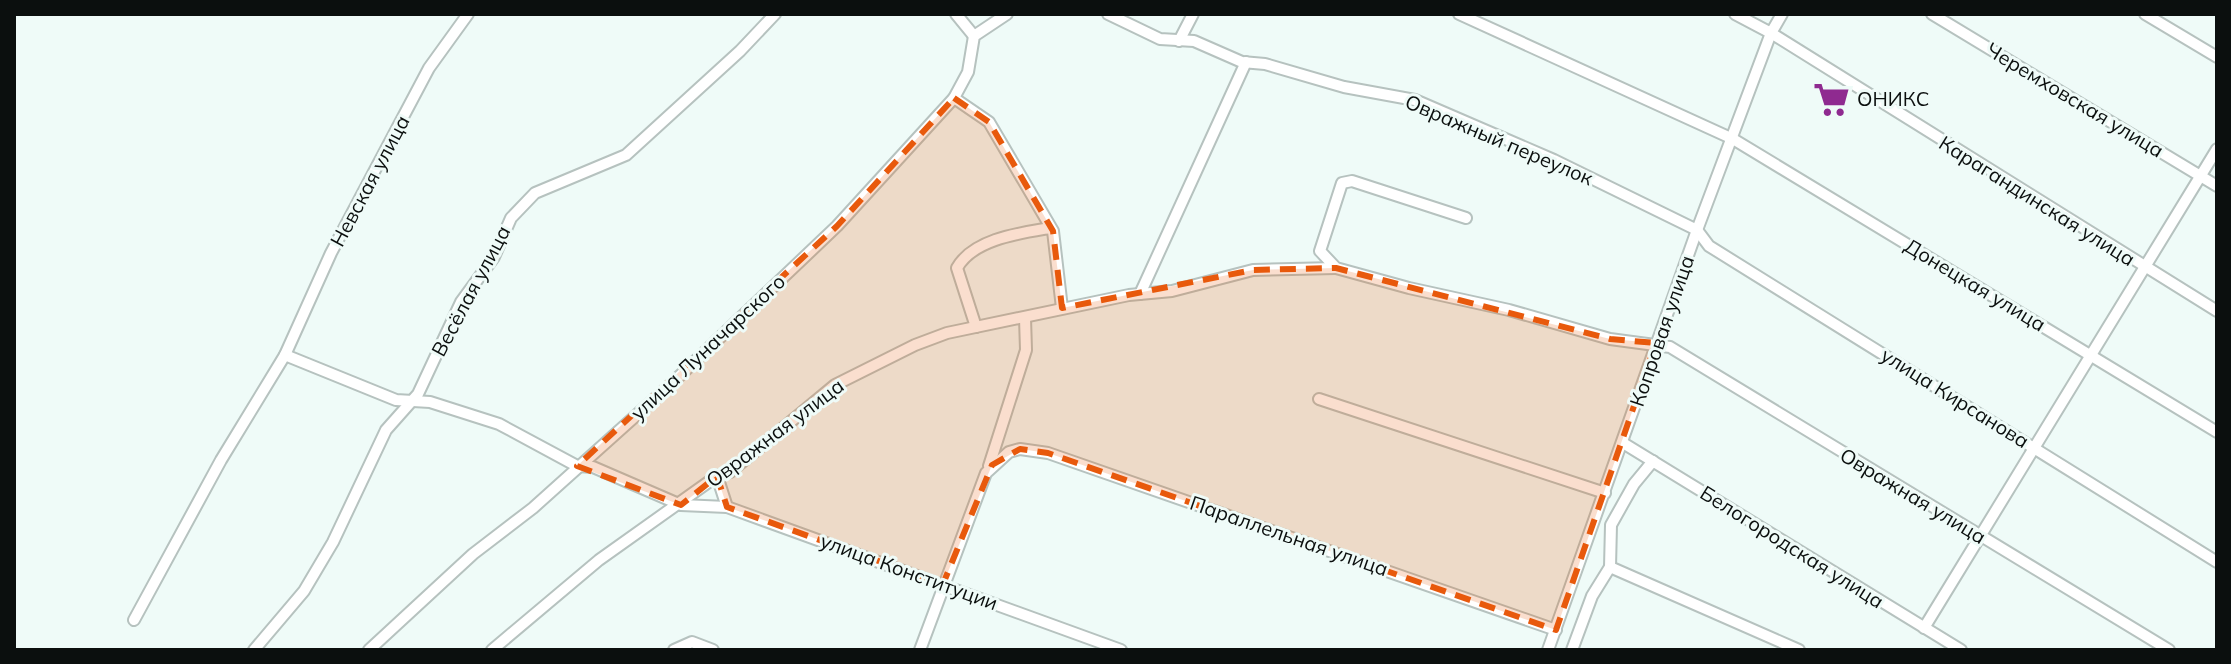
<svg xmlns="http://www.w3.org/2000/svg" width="2231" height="664" viewBox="0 0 2231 664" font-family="Mulish,sans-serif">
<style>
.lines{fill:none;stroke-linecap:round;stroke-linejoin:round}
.street-casing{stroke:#b6c2bf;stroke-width:14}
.street{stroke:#fff;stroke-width:10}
.marked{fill:#e8590c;fill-opacity:0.2;stroke:#e8590c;stroke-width:6;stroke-dasharray:16 10;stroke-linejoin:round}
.labels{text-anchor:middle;stroke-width:6;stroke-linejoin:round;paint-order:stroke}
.poi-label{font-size:20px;fill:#0b0f0e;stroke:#effbf8;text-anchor:start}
.street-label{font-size:20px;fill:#0b0f0e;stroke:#effbf8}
</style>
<rect width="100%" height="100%" fill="#effbf8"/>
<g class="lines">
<defs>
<g id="street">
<path d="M956,14L974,36"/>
<path d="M1108,14L1160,39L1194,41L1242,62L1265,64L1344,87L1415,100L1554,160L1697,230L1709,246L2217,562"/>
<path d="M1459,14L1733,139L2217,432"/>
<path d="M1735,14L1771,33L2217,311"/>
<path d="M1932,14L2217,186"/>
<path d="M2145,14L2217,57"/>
<path d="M1179,41L1193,14"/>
<path d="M954,98L989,122L1053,231L1062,308"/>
<path d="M1466,218L1352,181L1342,183L1320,251L1336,268L1409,288L1509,310L1610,339L1670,347L2169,650"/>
<path d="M1140,294L1246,62"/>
<path d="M976,327L957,268C973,239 1020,233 1050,228"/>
<path d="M285,355L396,400L430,402L499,424L577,466L593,467L681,505L727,507"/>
<path d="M1319,399L1605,493"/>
<path d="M1623,443L1961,650"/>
<path d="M1653,461L1634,484L1611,525L1610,567L1799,650"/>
<path d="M989,466L1026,350L1025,318"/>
<path d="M717,476L727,507L1121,650"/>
<path d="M134,620L221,460L285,355L331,253L429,68L468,14"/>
<path d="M1924,628L2217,149"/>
<path d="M254,650L304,591L333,542L386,430L418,394L461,302L494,257L511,218L535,193L626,155L740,51L775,14"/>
<path d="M369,650L473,554L533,508L670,385L837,226L954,98L968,72L974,36L1007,14"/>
<path d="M492,650L599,560L717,476L730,472L835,385L915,345L947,333L1129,295L1172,291L1253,270L1336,268"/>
<path d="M674,650L692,642L713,650"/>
<path d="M920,650L986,473L1009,452L1020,449L1048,453L1556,630"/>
<path d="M1548,650L1697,230L1771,33L1782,14"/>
<path d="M1572,650L1592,596L1610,567"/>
</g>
</defs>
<use href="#street" class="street-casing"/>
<use href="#street" class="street"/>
</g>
<path class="marked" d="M954,98L989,122L1053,231L1062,308L1253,270L1336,268L1610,339L1656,343L1556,630L1048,453L1020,449L992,465L943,584L727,507L717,476L681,505L577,466L837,226Z"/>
<defs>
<symbol id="supermarket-bare" viewBox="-9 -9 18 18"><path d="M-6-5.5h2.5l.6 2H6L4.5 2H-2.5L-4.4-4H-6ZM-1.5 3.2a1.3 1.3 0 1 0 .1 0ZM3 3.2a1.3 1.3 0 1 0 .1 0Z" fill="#8f2a90" stroke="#effbf8" stroke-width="2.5" paint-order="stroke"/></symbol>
</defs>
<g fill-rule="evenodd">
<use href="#supermarket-bare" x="1806" y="74" width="51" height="51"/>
</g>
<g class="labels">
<g class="poi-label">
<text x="1857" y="106">ОНИКС</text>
</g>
<g class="street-label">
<text transform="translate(2075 100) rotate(31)" y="7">Черемховская улица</text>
<text transform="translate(1499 140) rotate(23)" y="7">Овражный переулок</text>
<text transform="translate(370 181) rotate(-62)" y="7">Невская улица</text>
<text transform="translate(2037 201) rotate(32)" y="7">Карагандинская улица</text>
<text transform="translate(1975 285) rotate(31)" y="7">Донецкая улица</text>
<text transform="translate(471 291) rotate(-62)" y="7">Весёлая улица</text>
<text transform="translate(1662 331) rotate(-71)" y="7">Копровая улица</text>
<text transform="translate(708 347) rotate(-43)" y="7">улица Луначарского</text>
<text transform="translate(1955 398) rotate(32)" y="7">улица Кирсанова</text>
<text transform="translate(775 433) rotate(-37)" y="7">Овражная улица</text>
<text transform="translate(1913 496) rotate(31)" y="7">Овражная улица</text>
<text transform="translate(1289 536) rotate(19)" y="7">Параллельная улица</text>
<text transform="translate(1792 547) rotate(32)" y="7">Белогородская улица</text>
<text transform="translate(909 572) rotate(20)" y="7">улица Конституции</text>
</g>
</g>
<rect width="2231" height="664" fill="none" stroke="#0b0f0e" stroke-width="32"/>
</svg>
